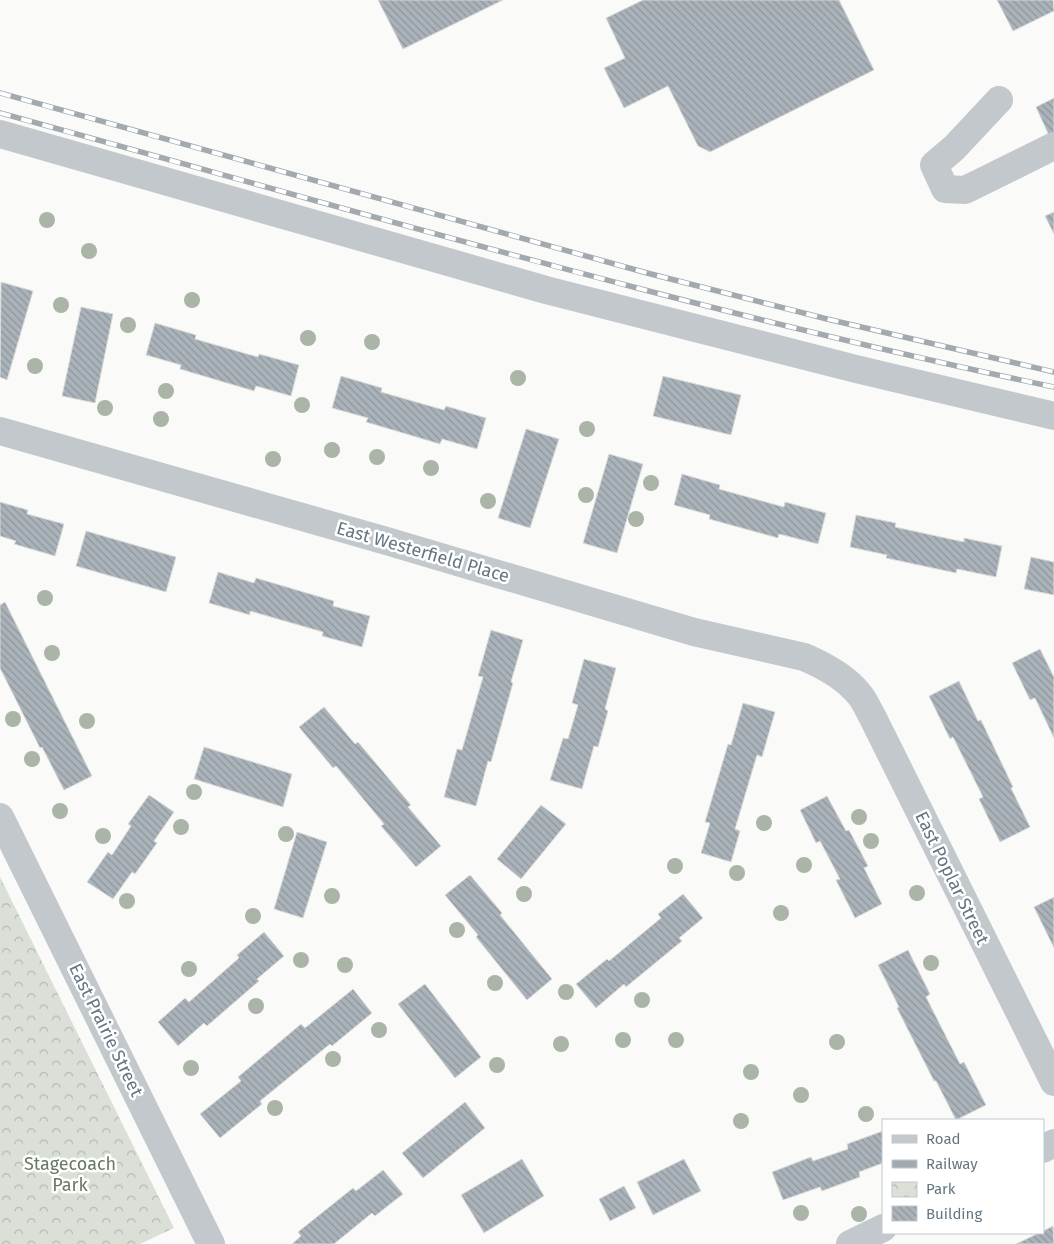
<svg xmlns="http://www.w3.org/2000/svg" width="1054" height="1244" viewBox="0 0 1054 1244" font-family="'Fira Sans',sans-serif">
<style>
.park{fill:url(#park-crowns)}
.building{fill:url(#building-back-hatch);stroke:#dcdcda}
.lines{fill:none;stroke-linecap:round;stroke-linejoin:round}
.minor{stroke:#c3c8cc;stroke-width:28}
.rail-casing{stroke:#a2aab0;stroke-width:5.5}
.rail{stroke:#fff;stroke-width:4;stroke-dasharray:11;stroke-linecap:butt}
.tree{fill:#aab4a7}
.labels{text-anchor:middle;stroke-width:5;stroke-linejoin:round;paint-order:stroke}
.street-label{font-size:18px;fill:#657683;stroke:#fff}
.park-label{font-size:18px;fill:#687a64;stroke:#fff}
</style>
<defs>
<pattern id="park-crowns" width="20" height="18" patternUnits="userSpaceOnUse" patternTransform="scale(1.25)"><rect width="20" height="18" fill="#dadfd7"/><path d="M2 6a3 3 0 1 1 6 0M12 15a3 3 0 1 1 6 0" fill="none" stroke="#b4b9b4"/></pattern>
<pattern id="building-back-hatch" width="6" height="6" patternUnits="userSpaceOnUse" patternTransform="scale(1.25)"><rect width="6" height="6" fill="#aab3b9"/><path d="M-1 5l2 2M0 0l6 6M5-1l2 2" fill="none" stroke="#8e969c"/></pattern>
</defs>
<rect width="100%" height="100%" fill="#fafaf8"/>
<path class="park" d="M0,877L174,1228L140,1244H0Z"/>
<g class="building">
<path d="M378,0H503L403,49Z"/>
<path d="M643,0H839L874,70L710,152L698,146L668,86L624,108L604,68L625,58L606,18Z"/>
<path d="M997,0H1053L1054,11L1013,31Z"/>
<path d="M1054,98V141L1052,142L1036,107Z"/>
<path d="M1054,212V234L1045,216Z"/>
<path d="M1,282L33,291L7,380L0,377Z"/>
<path d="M81,307L113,314L95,403L62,396Z"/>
<path d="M155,323L196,335L195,339L258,357L259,354L299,365L291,396L256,386L254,391L180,369L181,365L146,355Z"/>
<path d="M341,376L382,388L381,392L444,410L446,406L486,418L477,449L442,439L440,444L366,422L368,418L332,408Z"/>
<path d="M663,376L741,395L731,435L653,416Z"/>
<path d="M526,429L559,439L530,528L498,518Z"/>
<path d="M609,454L643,464L617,553L583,543Z"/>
<path d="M682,474L720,485L719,489L784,507L785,502L826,513L818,544L779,534L778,538L709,519L710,515L674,505Z"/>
<path d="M0,502L28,510L27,514L64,524L55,556L14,544L16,541L0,536Z"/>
<path d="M856,515L896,523L895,527L964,542V538L1002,546L996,577L957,569L956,573L886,558L887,555L850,547Z"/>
<path d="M86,531L176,557L166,592L76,566Z"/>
<path d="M1031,557L1054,562V595L1024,589Z"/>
<path d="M218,572L254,583L256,578L334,601L333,606L370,616L362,647L322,636L323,632L250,611V615L209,603Z"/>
<path d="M5,602L92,776L64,790L42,747L40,748L0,668V605Z"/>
<path d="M491,630L523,640L511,682L513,683L491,762L488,761L476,806L444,797L457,749L462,750L483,677L478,676Z"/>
<path d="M1040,649L1054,677V738L1035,698L1030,700L1012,663Z"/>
<path d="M584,659L616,668L605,709L608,711L598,747L594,746L582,789L550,780L563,738L568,739L578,705L572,703Z"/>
<path d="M959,681L978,721L981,720L1013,787L1011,788L1030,827L1000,842L979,799L983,797L953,737L950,739L929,696Z"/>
<path d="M743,703L775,712L762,757L757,755L735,829L740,831L731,862L701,853L710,823L705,822L728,744L731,745Z"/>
<path d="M324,707L355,744L358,742L411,805L408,807L441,846L416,867L381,826L384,824L336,766L333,768L299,727Z"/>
<path d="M204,747L292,774L283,807L194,779Z"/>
<path d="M149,795L174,812L154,841L157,843L135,874L132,872L113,899L87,882L108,852L112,855L131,826L128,824Z"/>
<path d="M827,796L846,831L849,830L868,866L864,868L882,904L855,918L836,880L840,879L820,841L816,843L800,810Z"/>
<path d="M541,805L566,824L521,879L497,859Z"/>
<path d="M297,832L327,842L303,918L274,909Z"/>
<path d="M470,875L502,913L500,915L552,979L527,1000L476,937L478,935L445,895Z"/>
<path d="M683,894L703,918L679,938L682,941L626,987L624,984L596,1008L576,984L607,959L609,961L661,918L658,914Z"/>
<path d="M1054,897V948L1034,907Z"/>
<path d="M264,932L284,956L257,979L259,981L207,1026L204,1023L178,1046L158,1022L185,998L189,1002L239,958L237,955Z"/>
<path d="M908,950L930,994L926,997L960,1064L964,1062L986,1105L956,1120L936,1081H934L897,1008L899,1007L878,965Z"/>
<path d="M425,984L481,1057L455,1078L398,1004Z"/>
<path d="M353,989L372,1013L332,1046L330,1044L260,1101L262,1104L220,1138L200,1114L241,1081L238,1077L301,1024L305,1028Z"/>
<path d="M465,1102L485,1128L423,1178L402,1153Z"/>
<path d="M883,1131V1163L859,1172L860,1177L822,1191L820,1187L783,1200L772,1172L811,1157L813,1161L848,1149L847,1144Z"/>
<path d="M522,1159L544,1196L484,1233L461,1195Z"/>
<path d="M684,1159L701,1191L653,1215L637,1182Z"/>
<path d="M383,1170L403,1194L375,1216L372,1213L334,1244H292L301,1236L298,1232L353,1188L356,1191Z"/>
<path d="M624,1186L636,1208L610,1221L599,1199Z"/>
<path d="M1053,1226L1054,1244H1016L1039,1233H1043V1231Z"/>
</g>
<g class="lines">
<g class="minor">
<path d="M999,100L954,148L934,165L945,189L965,190L1054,146"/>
<path d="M0,134L546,290L856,369L1054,416"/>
<path d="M0,431L390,542L694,632L804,657C823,665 846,678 859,694C865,701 869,711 873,718L1054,1082"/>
<path d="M0,817L211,1244"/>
<path d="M1043,1149L1054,1143"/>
<path d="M850,1244L883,1228"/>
</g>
<defs>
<g id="rail">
<path d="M0,93L647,273L827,319L1054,372"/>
<path d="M0,113C350,209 699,313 1054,387"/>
</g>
</defs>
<use href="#rail" class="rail-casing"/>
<use href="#rail" class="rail"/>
</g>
<g class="tree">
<circle cx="47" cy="220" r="8"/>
<circle cx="89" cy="251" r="8"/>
<circle cx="192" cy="300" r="8"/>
<circle cx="61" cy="305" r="8"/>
<circle cx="128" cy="325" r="8"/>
<circle cx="308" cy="338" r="8"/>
<circle cx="372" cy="342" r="8"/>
<circle cx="35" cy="366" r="8"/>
<circle cx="518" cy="378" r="8"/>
<circle cx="166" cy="391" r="8"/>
<circle cx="302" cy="405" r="8"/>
<circle cx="105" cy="408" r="8"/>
<circle cx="161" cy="419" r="8"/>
<circle cx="587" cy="429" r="8"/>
<circle cx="332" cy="450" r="8"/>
<circle cx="377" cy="457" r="8"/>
<circle cx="273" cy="459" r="8"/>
<circle cx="431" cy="468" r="8"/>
<circle cx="651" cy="483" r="8"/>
<circle cx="586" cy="495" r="8"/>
<circle cx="488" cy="501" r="8"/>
<circle cx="636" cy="519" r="8"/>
<circle cx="45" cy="598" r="8"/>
<circle cx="52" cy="653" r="8"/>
<circle cx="13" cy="719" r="8"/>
<circle cx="87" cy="721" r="8"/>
<circle cx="32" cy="759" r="8"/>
<circle cx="194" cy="792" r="8"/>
<circle cx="60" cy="811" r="8"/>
<circle cx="859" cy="817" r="8"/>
<circle cx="764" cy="823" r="8"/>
<circle cx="181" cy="827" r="8"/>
<circle cx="286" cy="834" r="8"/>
<circle cx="103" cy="836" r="8"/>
<circle cx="871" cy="841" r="8"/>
<circle cx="804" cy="865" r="8"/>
<circle cx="675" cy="866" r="8"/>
<circle cx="737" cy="873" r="8"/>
<circle cx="917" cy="893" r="8"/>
<circle cx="524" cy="894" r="8"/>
<circle cx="332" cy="896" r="8"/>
<circle cx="127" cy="901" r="8"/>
<circle cx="781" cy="913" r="8"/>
<circle cx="253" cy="916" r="8"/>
<circle cx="457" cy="930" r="8"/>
<circle cx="301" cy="960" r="8"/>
<circle cx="931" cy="963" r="8"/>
<circle cx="345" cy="965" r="8"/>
<circle cx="189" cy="969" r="8"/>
<circle cx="495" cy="983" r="8"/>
<circle cx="566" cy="992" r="8"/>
<circle cx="642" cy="1000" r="8"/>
<circle cx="256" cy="1006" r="8"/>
<circle cx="379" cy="1030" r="8"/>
<circle cx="623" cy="1040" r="8"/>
<circle cx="676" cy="1040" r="8"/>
<circle cx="837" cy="1042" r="8"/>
<circle cx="561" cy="1044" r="8"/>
<circle cx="333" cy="1059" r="8"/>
<circle cx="497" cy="1065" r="8"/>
<circle cx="191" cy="1068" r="8"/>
<circle cx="751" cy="1072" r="8"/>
<circle cx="801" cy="1095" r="8"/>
<circle cx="275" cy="1108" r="8"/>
<circle cx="866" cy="1114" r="8"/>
<circle cx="741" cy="1121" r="8"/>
<circle cx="801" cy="1213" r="8"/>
<circle cx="859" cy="1214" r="8"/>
</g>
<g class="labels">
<g class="street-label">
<text transform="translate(423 552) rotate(16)" y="6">East Westerfield Place</text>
<text transform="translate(952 878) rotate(64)" y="6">East Poplar Street</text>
<text transform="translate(106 1030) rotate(64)" y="6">East Prairie Street</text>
</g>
<g class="park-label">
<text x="70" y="1170">Stagecoach<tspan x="70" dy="21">Park</tspan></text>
</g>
</g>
<rect x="882" y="1119" width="162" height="115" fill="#ffffff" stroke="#c1c8cd"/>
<rect x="892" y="1135" width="25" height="8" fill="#c3c8cc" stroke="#c1c8cd"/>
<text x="926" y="1144" font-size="15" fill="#657683">Road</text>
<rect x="892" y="1160" width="25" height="8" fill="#a2aab0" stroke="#c1c8cd"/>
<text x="926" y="1169" font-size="15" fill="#657683">Railway</text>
<rect x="892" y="1182" width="25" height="15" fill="url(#park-crowns)" stroke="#c1c8cd"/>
<text x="926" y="1194" font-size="15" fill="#657683">Park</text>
<rect x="892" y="1206" width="25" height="15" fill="url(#building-back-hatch)" stroke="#c1c8cd"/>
<text x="926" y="1219" font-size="15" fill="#657683">Building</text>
</svg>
